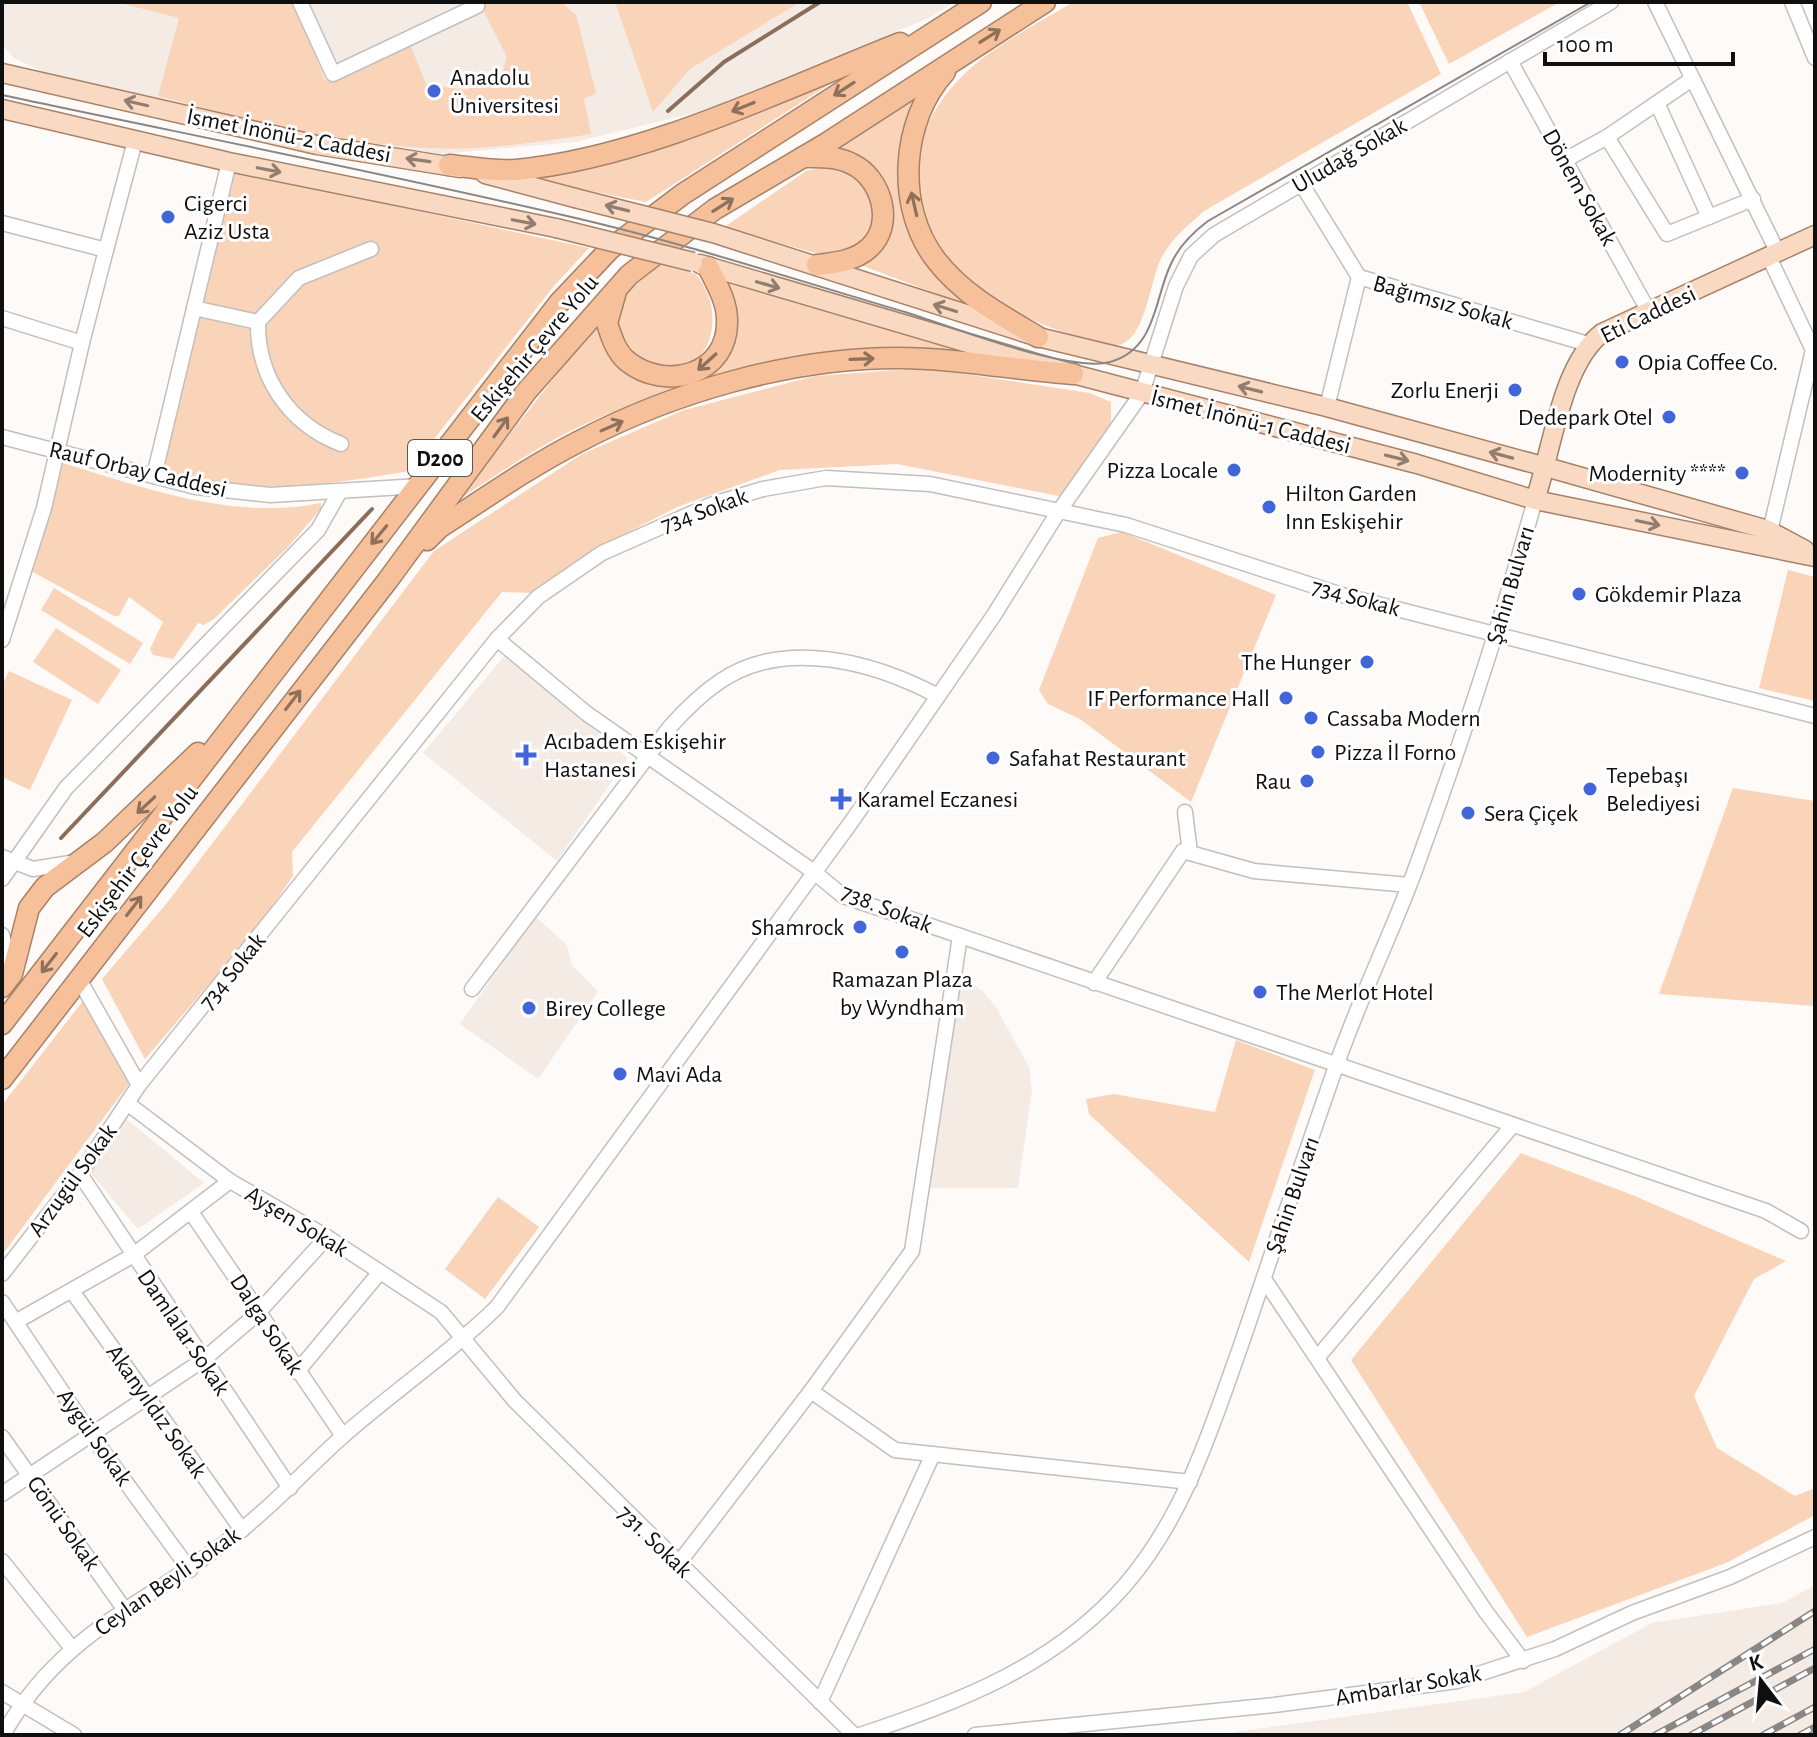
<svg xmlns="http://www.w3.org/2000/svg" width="1817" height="1737" viewBox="0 0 1817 1737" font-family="'Alegreya Sans',sans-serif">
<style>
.built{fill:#f4ebe4}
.green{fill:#fad4b9}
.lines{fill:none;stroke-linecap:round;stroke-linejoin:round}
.stream{stroke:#8a6e5b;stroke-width:4}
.minor-casing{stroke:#c2bfbd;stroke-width:17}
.major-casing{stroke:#a68269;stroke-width:21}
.highway-casing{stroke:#a68269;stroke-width:23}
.minor{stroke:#fff;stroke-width:14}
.major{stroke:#fad9c2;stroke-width:18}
.highway{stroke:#f6c09a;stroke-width:20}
.tram{stroke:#898786;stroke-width:2}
.rail-casing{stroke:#898786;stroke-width:7}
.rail{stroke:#fff;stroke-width:4;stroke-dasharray:12;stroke-linecap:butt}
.major-bridge-casing{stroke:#a68269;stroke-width:21;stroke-linecap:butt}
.major-bridge{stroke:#fad9c2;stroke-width:18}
.oneway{stroke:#8e705b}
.oneway2{stroke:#917e71}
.poi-dot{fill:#4266d9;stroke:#fff;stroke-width:3}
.labels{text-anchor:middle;stroke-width:6;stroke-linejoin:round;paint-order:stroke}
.shield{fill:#fff;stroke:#585757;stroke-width:2}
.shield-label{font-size:22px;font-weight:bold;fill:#100f0f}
.poi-label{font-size:24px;fill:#100f0f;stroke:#fff;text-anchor:start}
.street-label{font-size:24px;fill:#100f0f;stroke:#fff}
</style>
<rect width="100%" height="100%" fill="#fdfaf8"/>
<g class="built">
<path d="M2,2H955L931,17L706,110L575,142L440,154L271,130L45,73L14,58L2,45Z"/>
<path d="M506,654L628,758L557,861L423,753Z"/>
<path d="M535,916L567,945L572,965L598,992L538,1079L460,1024Z"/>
<path d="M961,976L984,992L997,1009L1029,1067L1032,1090L1018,1188H928Z"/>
<path d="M124,1117L204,1183L138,1229L88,1170Z"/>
<path d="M1815,1585V1735H1215L1524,1692L1652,1623L1782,1603Z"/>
</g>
<g class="green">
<path d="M116,2H295L325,81L409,42L426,84L466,90L503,71L507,57L479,2H561L576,15L596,93L584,99L591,134C553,140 514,146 476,148C373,153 257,122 158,96L179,18Z"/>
<path d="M615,2H800L690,69L653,112Z"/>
<path d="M1073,2H1407L1441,74L1204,211C1189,225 1173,237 1163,255C1150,275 1147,339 1119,345C1102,349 1082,338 1066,333C996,310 925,263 919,184C918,165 919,142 928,124C958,61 1016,37 1073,2Z"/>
<path d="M1419,2H1560L1449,64Z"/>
<path d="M833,82L646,202L523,178L685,137Z"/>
<path d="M917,96L901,157L936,275L969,306L855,263L886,196L829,150Z"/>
<path d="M831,166L852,172L874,192C877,235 871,238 834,258L723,228L806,171Z"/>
<path d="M233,171L589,248L554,286L409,471C317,487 252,495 161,472Z"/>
<path d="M658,264L696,274C740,331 689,402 633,356C626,350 620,339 615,331L618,301Z"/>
<path d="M721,280L970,353C848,367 722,372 606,415C554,435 504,470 458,500L598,322C606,360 622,367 656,382L724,351Z"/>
<path d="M925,368L1090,393L1111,402V427L1064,497L897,464L780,470L677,507L601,546L536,593L502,592L292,852L293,876L257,928L145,1059L102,979L167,903L434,551L582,454L684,410L815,376Z"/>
<path d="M63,463C145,488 234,521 321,503V509L288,547L215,618L204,625L198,623L173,659L153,655L150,649L163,622L129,597L119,616H114L31,571Z"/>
<path d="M1122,532L1276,595L1191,802L1080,719L1048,704L1039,690L1098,538Z"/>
<path d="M1788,570L1815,577V701L1759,688Z"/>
<path d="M54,588L143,643L130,664L41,610Z"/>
<path d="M56,628L121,670L98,704L33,662Z"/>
<path d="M9,671L72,700L30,790L2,777V686Z"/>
<path d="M1733,788L1815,801V1006L1659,994Z"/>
<path d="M86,997L131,1081L2,1255V1105Z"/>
<path d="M1236,1040L1315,1070L1249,1262L1089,1114L1086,1099L1114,1094L1215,1112Z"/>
<path d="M1521,1153L1630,1194L1786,1261L1754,1279L1694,1396L1717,1448L1795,1496L1815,1488V1515L1726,1563L1527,1637L1351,1360Z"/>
<path d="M498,1197L539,1227L485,1299L445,1269Z"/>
</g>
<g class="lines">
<g class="stream">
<path d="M668,111L724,62L820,2"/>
<path d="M61,838L372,509"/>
</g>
<defs>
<g id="minor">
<path d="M300,2L333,74L477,6"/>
<path d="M1655,2L1778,253"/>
<path d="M1792,2L1815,58"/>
<path d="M1510,61L1649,312"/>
<path d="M1657,103L1709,217"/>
<path d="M1607,137L1692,79"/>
<path d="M1565,160L1607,137L1667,234L1753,199"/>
<path d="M1301,183L1359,277L1588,344"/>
<path d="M2,223L106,250L82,343"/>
<path d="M106,250L135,141"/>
<path d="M1769,257L1813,350L1770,531"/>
<path d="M194,308L258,322L299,278L371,249"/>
<path d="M2,318L82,343L44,508L2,640"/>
<path d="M258,322C257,377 289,424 341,444"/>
<path d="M1327,407L1359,277"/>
<path d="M2,437L196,487L270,495L420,486"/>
<path d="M154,476L229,162"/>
<path d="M497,639L586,713L814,872L843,896L1766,1211L1801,1231"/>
<path d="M1185,812L1190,853"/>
<path d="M2,857L33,869L70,863"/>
<path d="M2,879L66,788L318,530L339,493"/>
<path d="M2,935L11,966"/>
<path d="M80,981L139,1085"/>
<path d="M1094,983L1183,851L1254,871L1409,885"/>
<path d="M472,989L669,728C684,711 700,695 719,682C784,637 874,662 938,696"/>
<path d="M127,1103L230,1181L327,1237L441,1312L515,1401L854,1735"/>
<path d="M80,1174L290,1488"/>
<path d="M191,1212L343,1436"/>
<path d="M2,1274L80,1174L139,1085L497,639L538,597L602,553L713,504L763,489L826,478L930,484L1126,525L1342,595L1815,716"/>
<path d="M1264,1279L1486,1612L1523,1661"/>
<path d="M72,1291L242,1530"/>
<path d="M2,1302L91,1435L190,1570"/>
<path d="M17,1321L132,1256L230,1181"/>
<path d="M1318,1357L1512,1126"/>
<path d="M297,1372L380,1272"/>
<path d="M811,1391L895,1450L1190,1482"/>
<path d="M2,1437L125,1610"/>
<path d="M2,1494L203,1360L257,1314L327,1237"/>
<path d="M2,1561L71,1647"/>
<path d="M678,1564L811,1391L912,1251L960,936"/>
<path d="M2,1692L74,1735"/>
<path d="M820,1702L933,1454"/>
<path d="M3,1735C62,1629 151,1603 240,1531C277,1502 308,1467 343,1436C393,1392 449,1354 497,1307L852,821L994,615L1057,514L1142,393L1176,286L1191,256L1214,235L1611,2"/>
<path d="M860,1735C961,1701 1055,1666 1126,1584C1185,1515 1211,1429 1241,1345C1272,1254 1302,1163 1334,1072C1357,1004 1389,940 1414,873C1459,750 1500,626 1535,500"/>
<path d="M975,1735L1274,1705L1457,1681L1555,1649L1632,1613L1730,1577L1815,1537"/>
</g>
<g id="major">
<path d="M2,73L317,145L460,168"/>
<path d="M2,109L229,162L556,228"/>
<path d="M485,174L575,198"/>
<path d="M713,233L1038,337L1327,407L1546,467L1768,530L1805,550"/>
<path d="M700,264L1073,374L1417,464L1535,500L1815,557"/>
<path d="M1535,500C1552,451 1561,365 1602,333L1815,235"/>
</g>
<g id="highway">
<path d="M945,72C901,120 895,207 936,260C963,295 1001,315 1038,337"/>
<path d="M803,157C820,157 837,156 852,164C882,178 895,225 869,248C855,261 835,263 817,265"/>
<path d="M449,165C471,167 495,172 516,170C644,158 781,90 900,43"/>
<path d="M615,295L607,323C611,336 616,352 627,361C665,392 729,375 727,320C727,301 716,283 708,267"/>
<path d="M427,540L439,528C484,499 529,467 578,442C673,392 790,358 898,358C956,358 1015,370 1073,374"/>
<path d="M2,987L12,974L29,908L45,887L105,842L198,753"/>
<path d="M2,1024L559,303L610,249L683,194L981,2"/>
<path d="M2,1079L388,580L526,392L629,275L715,209L827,143L1045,2"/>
</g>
</defs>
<use href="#minor" class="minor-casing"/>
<use href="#major" class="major-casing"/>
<use href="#highway" class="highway-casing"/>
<use href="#minor" class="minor"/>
<use href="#major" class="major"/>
<use href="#highway" class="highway"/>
<path class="tram" d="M2,95C190,135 379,172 567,216C681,242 793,279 905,312C950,326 1069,373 1110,362C1156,349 1154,301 1170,266C1178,247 1192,233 1208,221L1591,2"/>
<defs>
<g id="rail">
<path d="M1620,1735L1815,1611"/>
<path d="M1655,1735L1815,1649"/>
<path d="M1691,1735L1815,1668"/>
<path d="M1763,1735L1815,1707"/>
<path d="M1800,1735L1815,1727"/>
</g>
</defs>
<use href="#rail" class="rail-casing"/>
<use href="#rail" class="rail"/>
<defs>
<g id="major-bridge">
<path d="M575,198L713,233"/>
<path d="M556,228L693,262"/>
</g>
</defs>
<use href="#major-bridge" class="major-bridge-casing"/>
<use href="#major-bridge" class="major-bridge"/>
</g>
<defs><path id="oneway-shaft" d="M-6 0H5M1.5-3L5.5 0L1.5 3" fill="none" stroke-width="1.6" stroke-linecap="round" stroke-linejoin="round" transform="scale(2)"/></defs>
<g class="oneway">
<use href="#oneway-shaft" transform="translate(990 36) rotate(-32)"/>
<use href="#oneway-shaft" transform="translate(844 89) rotate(147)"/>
<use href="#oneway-shaft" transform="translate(743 107) rotate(158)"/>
<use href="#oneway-shaft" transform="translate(914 204) rotate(-103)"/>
<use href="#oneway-shaft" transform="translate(723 205) rotate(-32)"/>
<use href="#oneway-shaft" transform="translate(862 359) rotate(-2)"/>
<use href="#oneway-shaft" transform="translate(707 362) rotate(138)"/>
<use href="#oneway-shaft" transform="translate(612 426) rotate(-24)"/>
<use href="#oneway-shaft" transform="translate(501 427) rotate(-54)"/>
<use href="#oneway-shaft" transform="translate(379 535) rotate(130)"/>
<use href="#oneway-shaft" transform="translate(293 700) rotate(-52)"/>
<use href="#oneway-shaft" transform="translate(146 805) rotate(137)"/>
<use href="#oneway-shaft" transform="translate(134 906) rotate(-52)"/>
<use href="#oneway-shaft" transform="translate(49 963) rotate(128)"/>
</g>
<g class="oneway2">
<use href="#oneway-shaft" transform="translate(136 103) rotate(-167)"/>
<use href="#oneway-shaft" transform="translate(418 160) rotate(-172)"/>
<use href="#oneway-shaft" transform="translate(269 170) rotate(11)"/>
<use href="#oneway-shaft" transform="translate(617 208) rotate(-166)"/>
<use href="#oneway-shaft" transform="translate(524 222) rotate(11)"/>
<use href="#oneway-shaft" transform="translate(768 285) rotate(16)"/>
<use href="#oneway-shaft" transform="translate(945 308) rotate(-163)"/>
<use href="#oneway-shaft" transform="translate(1250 389) rotate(-166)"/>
<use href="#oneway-shaft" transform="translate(1501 455) rotate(-165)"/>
<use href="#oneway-shaft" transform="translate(1397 458) rotate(14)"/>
<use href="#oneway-shaft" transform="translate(1648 523) rotate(12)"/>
</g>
<g class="poi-dot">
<circle cx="434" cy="91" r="8"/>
<circle cx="168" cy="217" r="8"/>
<circle cx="1622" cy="362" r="8"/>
<circle cx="1515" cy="390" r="8"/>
<circle cx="1669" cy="417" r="8"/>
<circle cx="1234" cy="470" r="8"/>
<circle cx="1742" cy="473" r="8"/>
<circle cx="1269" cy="507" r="8"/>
<circle cx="1579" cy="594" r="8"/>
<circle cx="1367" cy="662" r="8"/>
<circle cx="1286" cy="698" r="8"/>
<circle cx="1311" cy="718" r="8"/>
<circle cx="1318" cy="752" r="8"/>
<path d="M522 743h8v8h8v8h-8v8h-8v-8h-8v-8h8z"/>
<circle cx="993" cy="758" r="8"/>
<circle cx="1307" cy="781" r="8"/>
<circle cx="1590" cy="789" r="8"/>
<path d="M837 787h8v8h8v8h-8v8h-8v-8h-8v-8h8z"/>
<circle cx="1468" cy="813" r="8"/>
<circle cx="860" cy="927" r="8"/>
<circle cx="902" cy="952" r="8"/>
<circle cx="1260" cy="992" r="8"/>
<circle cx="529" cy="1008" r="8"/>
<circle cx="620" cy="1074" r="8"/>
</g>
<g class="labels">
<rect class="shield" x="408" y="440" width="64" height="36" rx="6"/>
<g class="shield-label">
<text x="440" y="466">D200</text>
</g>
<g class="poi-label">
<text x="450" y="85">Anadolu<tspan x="450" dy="28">Üniversitesi</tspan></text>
<text x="184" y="211">Cigerci<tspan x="184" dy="28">Aziz Usta</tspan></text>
<text x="1638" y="370">Opia Coffee Co.</text>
<text x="1499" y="398" text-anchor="end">Zorlu Enerji</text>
<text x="1653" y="425" text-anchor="end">Dedepark Otel</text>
<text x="1218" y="478" text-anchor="end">Pizza Locale</text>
<text x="1726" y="481" text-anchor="end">Modernity ****</text>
<text x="1285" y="501">Hilton Garden<tspan x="1285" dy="28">Inn Eskişehir</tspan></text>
<text x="1595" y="602">Gökdemir Plaza</text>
<text x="1351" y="670" text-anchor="end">The Hunger</text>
<text x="1270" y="706" text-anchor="end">IF Performance Hall</text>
<text x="1327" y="726">Cassaba Modern</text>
<text x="544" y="749">Acıbadem Eskişehir<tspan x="544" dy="28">Hastanesi</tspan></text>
<text x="1334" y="760">Pizza İl Forno</text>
<text x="1009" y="766">Safahat Restaurant</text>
<text x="1606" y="783">Tepebaşı<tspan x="1606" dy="28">Belediyesi</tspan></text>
<text x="1291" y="789" text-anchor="end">Rau</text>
<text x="857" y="807">Karamel Eczanesi</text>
<text x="1484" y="821">Sera Çiçek</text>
<text x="844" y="935" text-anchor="end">Shamrock</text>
<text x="902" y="987" text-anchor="middle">Ramazan Plaza<tspan x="902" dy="28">by Wyndham</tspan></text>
<text x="1276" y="1000">The Merlot Hotel</text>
<text x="545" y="1016">Birey College</text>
<text x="636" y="1082">Mavi Ada</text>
</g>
<g class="street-label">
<text transform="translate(289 135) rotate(11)" y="8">İsmet İnönü-2 Caddesi</text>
<text transform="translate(1349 155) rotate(-30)" y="8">Uludağ Sokak</text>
<text transform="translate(1580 187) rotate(61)" y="8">Dönem Sokak</text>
<text transform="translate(1443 302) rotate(16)" y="8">Bağımsız Sokak</text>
<text transform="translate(1648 314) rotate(-26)" y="8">Eti Caddesi</text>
<text transform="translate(534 348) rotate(-50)" y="8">Eskişehir Çevre Yolu</text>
<text transform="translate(1251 421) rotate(14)" y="8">İsmet İnönü-1 Caddesi</text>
<text transform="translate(138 469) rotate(13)" y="8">Rauf Orbay Caddesi</text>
<text transform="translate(704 510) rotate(-20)" y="8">734 Sokak</text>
<text transform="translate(1510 585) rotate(-74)" y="8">Şahin Bulvarı</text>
<text transform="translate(1356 597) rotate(15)" y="8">734 Sokak</text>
<text transform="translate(137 861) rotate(-53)" y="8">Eskişehir Çevre Yolu</text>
<text transform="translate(887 908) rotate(22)" y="8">738. Sokak</text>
<text transform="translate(232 971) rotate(-51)" y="8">734 Sokak</text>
<text transform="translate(72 1180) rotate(-54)" y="8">Arzugül Sokak</text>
<text transform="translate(1292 1195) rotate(-71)" y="8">Şahin Bulvarı</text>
<text transform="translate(297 1221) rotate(31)" y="8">Ayşen Sokak</text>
<text transform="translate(267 1324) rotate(57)" y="8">Dalga Sokak</text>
<text transform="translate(184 1332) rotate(56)" y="8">Damlalar Sokak</text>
<text transform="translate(157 1411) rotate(55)" y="8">Akanyıldız Sokak</text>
<text transform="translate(95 1437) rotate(55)" y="8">Aygül Sokak</text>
<text transform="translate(64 1523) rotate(55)" y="8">Gönü Sokak</text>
<text transform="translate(655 1541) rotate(44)" y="8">731. Sokak</text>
<text transform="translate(167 1581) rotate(-35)" y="8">Ceylan Beyli Sokak</text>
<text transform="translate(1408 1685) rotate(-10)" y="8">Ambarlar Sokak</text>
</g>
</g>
<rect width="1817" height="1737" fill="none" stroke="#100f0f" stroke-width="8"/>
<g transform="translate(1761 1681) rotate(344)" stroke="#ffffff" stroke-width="6" paint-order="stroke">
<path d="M0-6L14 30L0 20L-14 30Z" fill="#100f0f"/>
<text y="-12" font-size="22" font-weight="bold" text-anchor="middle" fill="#100f0f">K</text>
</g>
<path d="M1545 52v12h188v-12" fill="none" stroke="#100f0f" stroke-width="4"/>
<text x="1557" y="52" font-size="24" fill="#100f0f" stroke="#ffffff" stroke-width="6" paint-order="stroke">100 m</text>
</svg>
